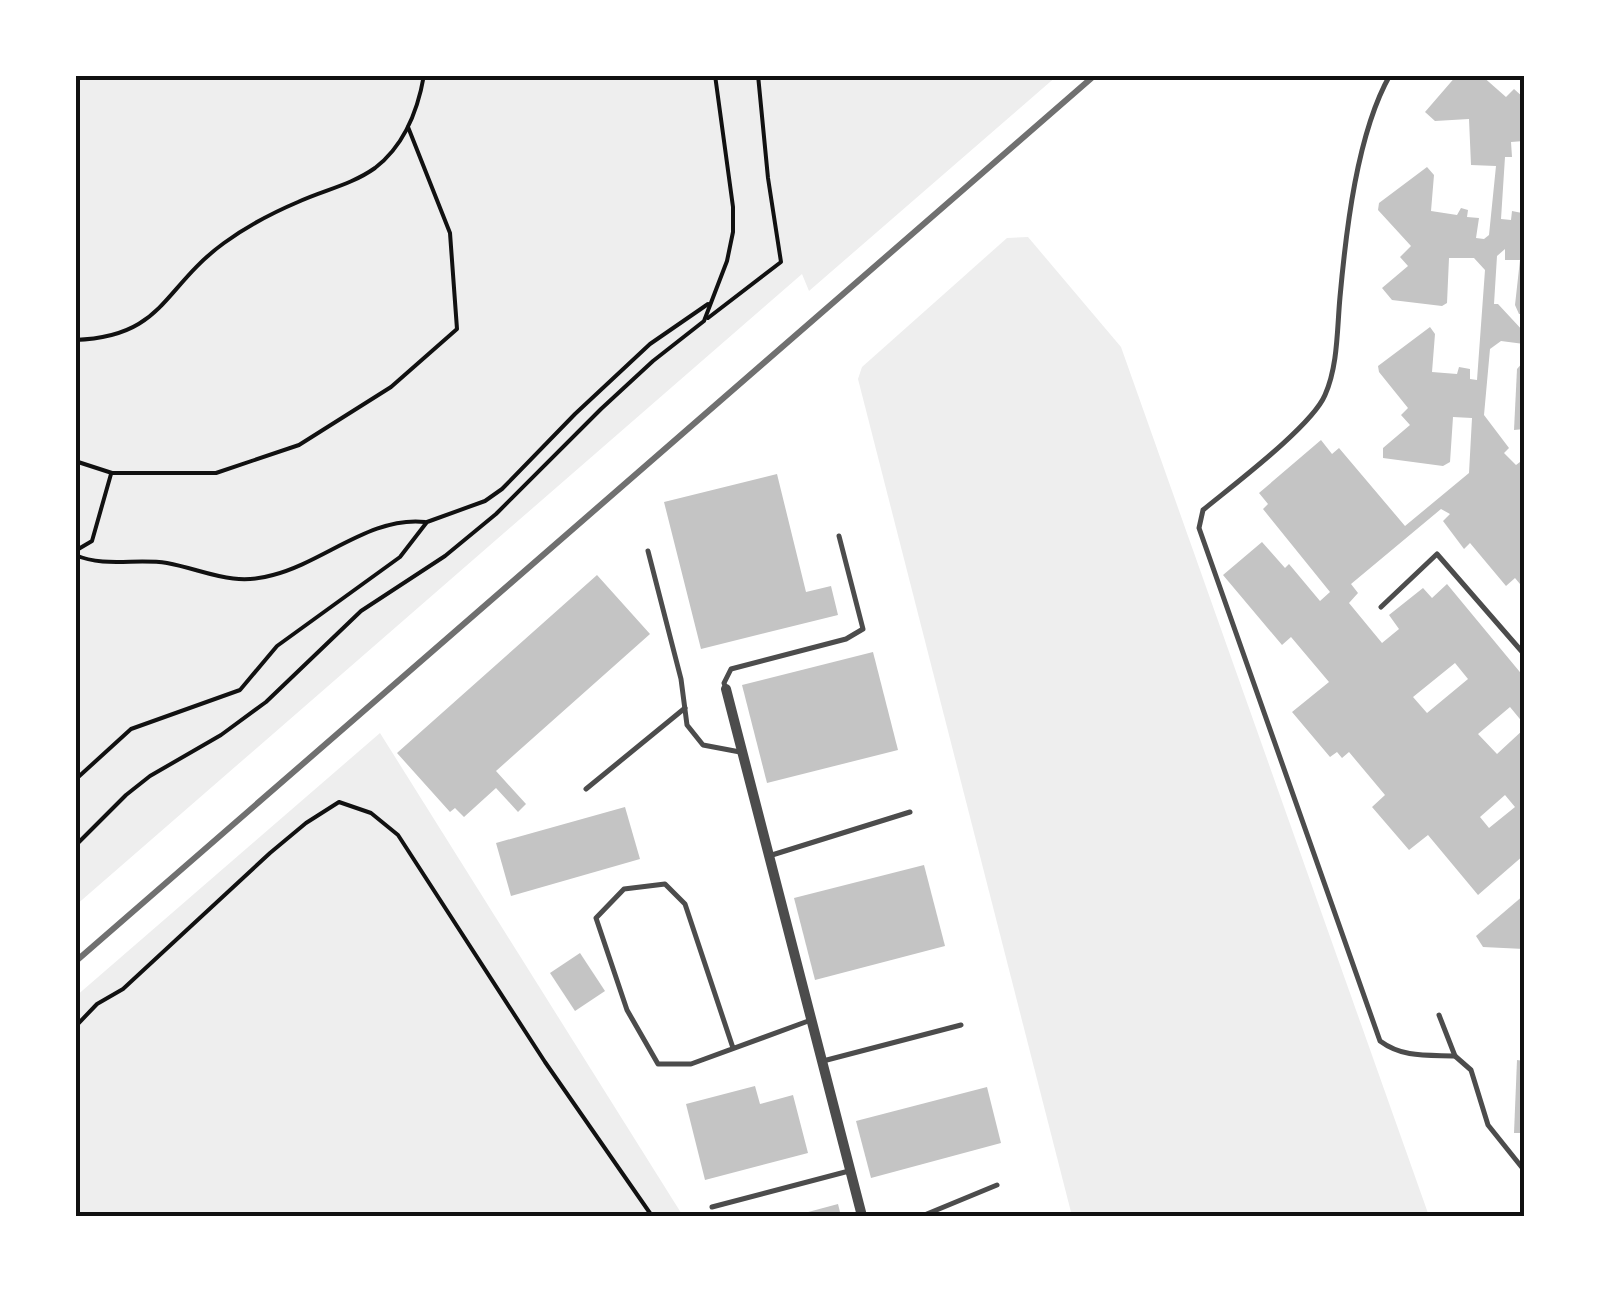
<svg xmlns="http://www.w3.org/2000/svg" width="1599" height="1291" viewBox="0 0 1599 1291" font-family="Helvetica,sans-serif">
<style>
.green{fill:#eee}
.building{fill:#c4c4c4;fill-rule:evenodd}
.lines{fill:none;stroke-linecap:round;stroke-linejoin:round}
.path{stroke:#111;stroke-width:4}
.service{stroke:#4c4c4c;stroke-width:5}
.minor{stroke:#4c4c4c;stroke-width:10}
.rail{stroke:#707070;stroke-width:6}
.neatline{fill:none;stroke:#111;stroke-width:4}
</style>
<rect width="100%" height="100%" fill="#fff"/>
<g class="green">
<path d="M75,75H1058L809,291L802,274L75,906Z"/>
<path d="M1028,237L1121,347L1429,1216H1072L858,379L862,367L1007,238Z"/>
<path d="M380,733L683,1216H75V997Z"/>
</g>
<g class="building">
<path d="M1457,75H1481L1506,97L1514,89L1524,98V141L1511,142L1512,157H1505L1501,219L1511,220L1512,211L1522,213L1524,220V314H1519L1515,305L1520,260H1505V249L1497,256L1494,304H1498L1524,332V344L1501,341L1490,349L1484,415L1509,448L1504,453L1516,465L1524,459V581L1520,584L1515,578L1506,586L1470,543L1464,549L1443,521L1450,514L1441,509L1351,584L1358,593L1349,603L1382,643L1399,629L1389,615L1423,588L1432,598L1447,584L1524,677V724L1510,707L1478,734L1497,754L1524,729V835L1520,838L1524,842V855L1478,895L1428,835L1409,850L1372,807L1385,795L1349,752L1342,758L1337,752L1330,757L1292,712L1329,682L1291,637L1282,645L1223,575L1262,542L1285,568L1289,564L1320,601L1330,592L1263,509L1268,504L1259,493L1321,440L1332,454L1339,448L1405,526L1469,473L1472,418L1453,417L1450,462L1443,466L1383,458V448L1410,425L1401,415L1408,408L1379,372L1378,366L1430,327L1435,334L1432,372L1457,374L1459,367L1470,369V379L1477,380L1485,270L1474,258H1449L1447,303L1442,306L1392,300L1382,288L1408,266L1400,257L1411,246L1378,210L1379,203L1427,167L1434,175L1431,211L1457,215L1461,208L1468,210L1467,217L1479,218L1476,238L1484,239L1489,235L1496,166L1471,165L1469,119L1435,121L1425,112ZM1455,663L1468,679L1427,713L1413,697ZM1505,795L1515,807L1489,828L1480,817Z"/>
<path d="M1524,361V429L1514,430L1517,369Z"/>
<path d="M777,474L806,592L831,586L838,615L701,649L664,502Z"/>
<path d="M597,575L650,634L496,771L526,804L518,812L496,788L464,817L455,808L450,812L397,753Z"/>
<path d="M873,652L898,750L767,783L742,685Z"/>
<path d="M625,807L640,859L511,896L496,843Z"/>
<path d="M924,865L945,946L815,980L794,898Z"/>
<path d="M1524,895V949L1483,947L1476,936Z"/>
<path d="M580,953L605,991L575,1011L550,973Z"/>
<path d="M1517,1060L1524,1061L1523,1133H1514Z"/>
<path d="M755,1086L760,1104L793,1095L808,1153L705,1180L686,1104Z"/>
<path d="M987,1087L1001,1143L871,1178L856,1121Z"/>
<path d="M838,1204L841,1216H797V1215Z"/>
</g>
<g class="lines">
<g class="path">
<path d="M708,318L781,262L768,178L758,75"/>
<path d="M75,340C164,337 162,288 224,243C246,227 272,213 298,202C324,190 351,185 375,168C405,145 418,110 424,75"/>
<path d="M75,461L112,473H216L299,445L391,387L457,329L450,233L408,127"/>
<path d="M75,551L92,541L111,474"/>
<path d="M75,555C106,568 135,558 167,563C205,570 232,587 273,575C324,562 371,516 425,522"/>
<path d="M75,780L131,729L240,690L277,646L400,557L427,522L485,501L502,489L575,414L650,344L708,304"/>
<path d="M75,846L126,795L150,776L221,735L266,702L361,611L445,556L496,514L601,409L653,361L704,321L727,261L733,232V207L715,75"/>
<path d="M75,1027L97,1004L123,989L270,853L306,823L339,802L371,813L398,835L545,1062L652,1216"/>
</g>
<g class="service">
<path d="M1390,75C1357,133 1346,231 1340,297C1337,329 1338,366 1325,395C1312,426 1232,486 1203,510L1199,528L1380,1041C1403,1058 1427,1055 1455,1056L1471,1070L1488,1125L1524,1170"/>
<path d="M648,551L681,679L687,725L703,745L740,752"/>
<path d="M1381,607L1437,554L1524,654"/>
<path d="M726,689L724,683L731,669L846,639L863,629L839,536"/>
<path d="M586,789L685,708"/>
<path d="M772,855L910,812"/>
<path d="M1439,1015L1455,1056"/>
<path d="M733,1048L685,904L665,884L624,889L596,918L627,1010L658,1064H691L811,1020"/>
<path d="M823,1061L961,1025"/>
<path d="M712,1207L849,1171"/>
<path d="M922,1216L997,1185"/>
</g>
<path class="minor" d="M726,689L862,1216"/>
<path class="rail" d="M75,962L1095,75"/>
</g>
<rect width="1599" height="1291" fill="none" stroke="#ffffff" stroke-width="155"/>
<rect x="78" y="78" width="1444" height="1136" class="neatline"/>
</svg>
